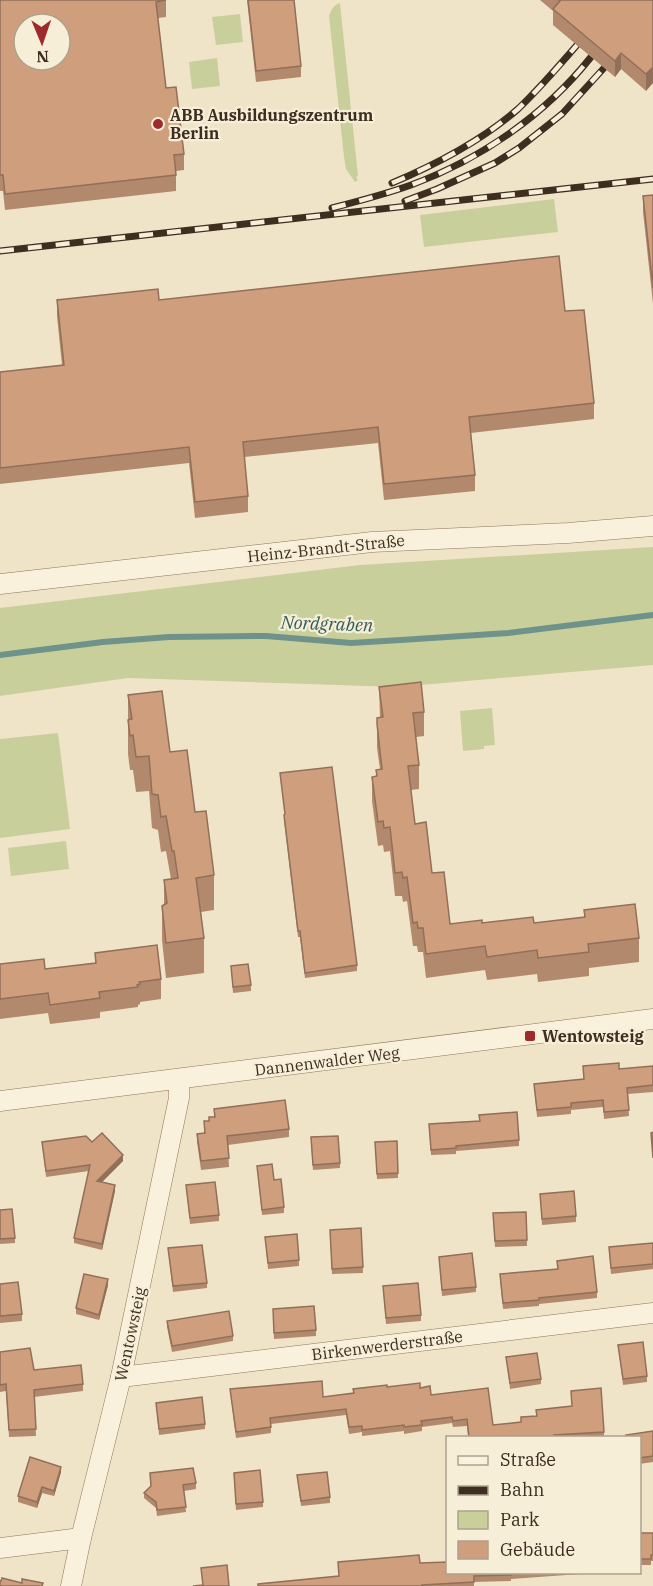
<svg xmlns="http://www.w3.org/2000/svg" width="653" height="1586" viewBox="0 0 653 1586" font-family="'IBM Plex Serif',serif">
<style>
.green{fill:#c9cf9b}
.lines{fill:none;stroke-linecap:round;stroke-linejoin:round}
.stream{stroke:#6f938a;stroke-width:6}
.minor-casing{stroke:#8d765c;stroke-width:21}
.minor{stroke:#faf1dc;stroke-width:20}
.rail-casing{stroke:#3d2e20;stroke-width:7}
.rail{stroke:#f7eed8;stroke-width:4.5;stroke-dasharray:14;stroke-linecap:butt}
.wall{fill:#b2896c}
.shaded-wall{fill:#916f58}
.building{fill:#cf9f7d;stroke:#916f58;stroke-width:1.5;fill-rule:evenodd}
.poi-dot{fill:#9e2a2b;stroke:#f7eed8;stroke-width:2}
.labels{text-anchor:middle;stroke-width:4.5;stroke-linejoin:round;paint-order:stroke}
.poi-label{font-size:16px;font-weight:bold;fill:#3d2e20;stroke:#f7eed8;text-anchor:start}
.street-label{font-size:16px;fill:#3d2e20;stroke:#f7eed8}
.water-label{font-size:18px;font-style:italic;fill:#2f5d5a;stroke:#f7eed8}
</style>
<rect width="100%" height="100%" fill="#f0e4c8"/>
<g class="green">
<path d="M340,3L358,176L356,177L358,180L355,182L346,169L344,157L329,16C332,9 333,5 340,3Z"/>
<path d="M240,14L243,42L216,45L212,17Z"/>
<path d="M217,58L220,86L192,89L189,62Z"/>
<path d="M554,199L558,232L424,247L420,215Z"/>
<path d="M653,547V665L398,687L128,678L0,696V608L360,565Z"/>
<path d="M492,708L495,745L484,746V749L463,751L460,711Z"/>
<path d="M58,733L70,829L0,838V739Z"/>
<path d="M66,841L69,869L11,876L8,848Z"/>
</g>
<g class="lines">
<path class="stream" d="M0,655L103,642L169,637L266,636L351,643L401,640L508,633L653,615"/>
<defs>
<g id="minor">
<path d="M0,584L372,542L568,533L653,526"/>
<path d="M0,1101L653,1019"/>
<path d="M121,1377L653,1313"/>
<path d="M0,1548L81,1538"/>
<path d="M71,1586L81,1538L121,1377L179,1098V1080"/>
</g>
</defs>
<use href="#minor" class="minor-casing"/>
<use href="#minor" class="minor"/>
<defs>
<g id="rail">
<path d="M392,183C437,164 481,141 518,109C539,89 558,67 577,45"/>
<path d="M405,201L437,189L495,163L519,148L562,114L604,68"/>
<path d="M332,208C359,201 386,194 411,185C481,159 545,115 591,57"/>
<path d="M0,251L653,179"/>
</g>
</defs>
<use href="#rail" class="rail-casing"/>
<use href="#rail" class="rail"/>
</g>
<g class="wall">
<path d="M0,0H166V17L158,18L166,88L184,154V170L176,171V191L5,210L3,191H0Z"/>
<path d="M247,0H294L301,66V77L256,82Z"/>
<path d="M540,0H653L646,91L621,69L615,77L553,25V11Z"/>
<path d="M653,195V304L643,212V196Z"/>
<path d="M57,300H159L565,311L594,403V419L471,433L475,475V491L384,500L378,443L244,457L248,496V512L195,518L189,463L0,484V372L62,365L57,316Z"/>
<path d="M379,687L424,712V736L416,737L419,765V789L411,790L415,824L450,924L534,923L584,917V910L639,938V962L589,968V976L538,982L537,974L487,980L485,970L426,978L423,952H418L417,946H413L407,901L403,902L402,896H395L390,851L384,852L383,845L378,846L372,801V777L376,776V770L380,769L377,748V718L380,717Z"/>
<path d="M128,695L170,752L195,812L214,875V910L201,912L204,938V973L166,978L162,940V906L164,905V880L171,879L166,851L161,852L158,830L152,828L149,791L136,792L133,770H130L128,754Z"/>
<path d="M280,773L357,965V971L305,978L300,937H298L284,820V815H285Z"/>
<path d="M95,953L161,979V999L140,1002V1004L138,1005V1007L100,1012V1018L50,1024L48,1013L0,1019V964L45,969L95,963Z"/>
<path d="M231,966L251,985V991L233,993Z"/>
<path d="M583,1066L619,1069L653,1066V1092L628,1094L629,1116L604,1119L603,1107L571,1110V1114L537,1117L534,1084L584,1079Z"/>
<path d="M214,1109L289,1129V1137L228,1145L229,1167L201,1170L197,1142V1134L204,1133V1121H209V1117H214Z"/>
<path d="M479,1115L519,1140V1146L456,1151V1154L431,1155L429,1124L479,1121Z"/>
<path d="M397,1141L398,1178L377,1179L375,1142Z"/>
<path d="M42,1142H92L123,1161L102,1182L115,1191L102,1250L74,1243V1238L89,1171L46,1177Z"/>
<path d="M311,1143L340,1163V1168L313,1170Z"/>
<path d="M257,1166L274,1180L284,1207V1213L262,1215Z"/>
<path d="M186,1185L219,1215V1221L190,1224Z"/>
<path d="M540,1194L576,1216V1222L542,1225Z"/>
<path d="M0,1210L15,1238V1243L0,1244Z"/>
<path d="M526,1212L527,1246L495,1247L493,1213Z"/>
<path d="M361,1228L363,1273L332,1274L330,1230Z"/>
<path d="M265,1237L299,1260V1266L268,1269Z"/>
<path d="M653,1243V1269L611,1274L609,1247Z"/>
<path d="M168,1248L207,1283V1288L173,1292Z"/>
<path d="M439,1257L476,1287V1292L442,1296Z"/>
<path d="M557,1261L597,1292V1298L539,1304V1306L503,1309L500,1279L557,1269Z"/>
<path d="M0,1284L22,1314V1321L0,1323Z"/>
<path d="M108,1285L99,1320L76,1314V1308Z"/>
<path d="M383,1286L421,1315V1321L386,1324Z"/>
<path d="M273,1314L316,1330V1336L274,1339Z"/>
<path d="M167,1321L233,1336V1341L172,1352L167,1327Z"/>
<path d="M618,1345L647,1376V1382L623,1385Z"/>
<path d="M0,1352L34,1370L83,1384V1391L34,1397L36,1436L9,1437L6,1391L0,1392Z"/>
<path d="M506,1357L541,1379V1384L510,1389Z"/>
<path d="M387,1387L420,1388L431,1395L493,1425L521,1422V1417L536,1416V1410L604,1432V1437H468L467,1426L453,1427L452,1423L422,1427V1431L404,1434V1431L362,1436V1432L349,1434L346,1415L271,1424V1433L236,1438L230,1389L323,1397L353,1393V1389Z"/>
<path d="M156,1403L205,1424V1429L159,1435Z"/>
<path d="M653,1431V1462L639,1464V1437Z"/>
<path d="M61,1472L54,1496L42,1493L37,1508L18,1502V1496Z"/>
<path d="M150,1473L196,1483V1489L184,1491L186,1512L157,1516L156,1508L144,1498V1493L151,1486Z"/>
<path d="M234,1473L263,1502V1507L236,1510Z"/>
<path d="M297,1475L330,1497V1503L301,1506Z"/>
<path d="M639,1533H653V1561H651V1565H639Z"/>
<path d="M420,1563L447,1572H608L511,1579V1581L474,1582V1586H258L338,1576Z"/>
</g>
<g class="shaded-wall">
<path d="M621,53V69L615,77V61Z"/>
<path d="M653,67V83L646,91V74Z"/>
<path d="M123,1155V1161L97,1187V1181Z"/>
<path d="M115,1185V1191L102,1250V1244Z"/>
<path d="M108,1279V1285L99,1320V1315Z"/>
<path d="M61,1467V1472L54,1496V1491Z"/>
<path d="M42,1487V1493L37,1508V1502Z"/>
</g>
<g class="building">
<path d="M0,0H166L156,2L166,88L176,87L184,154L174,155L176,175L5,194L3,175H0ZM24,24H60V60H24Z"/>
<path d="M248,0H294L301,66L256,71Z"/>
<path d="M559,0H653V67L646,74L621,53L615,61L553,9L560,1Z"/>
<path d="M653,195V288L643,196Z"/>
<path d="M559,256L565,311L584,310L594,403L469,417L475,475L384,484L378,427L243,442L248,496L195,502L189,447L0,468V372L64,365L57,300L158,289L159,300Z"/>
<path d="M421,682L424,712L413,713L419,765L408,766L415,824L426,822L432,873L444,872L450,924L482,920V923L533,917L534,923L585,917L584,910L635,904L639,938L588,944L589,952L538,958L537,950L487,957L485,946L426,954L423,928H418L417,922L413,923L407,877L403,878L402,872L395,873L390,827L384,828L383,821L378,822L372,777L377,776L376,770L382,769L377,724V718L383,717L379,687Z"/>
<path d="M162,691L170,752L187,750L195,812L206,811L214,875L196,878L204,938L166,943L162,906L167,903L164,880L178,878L174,851H172L166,816L161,817L158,795L152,794L149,756L136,757L133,735L130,736L128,720L132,719L128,695Z"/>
<path d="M332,767L357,965L305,973L300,931H298L284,815L285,814L280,773Z"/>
<path d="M157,945L161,979L139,982L140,984L137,985L138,987L99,992L100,998L50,1005L48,993L0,999V964L44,959L45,969L96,963L95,953Z"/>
<path d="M248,964L251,985L233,987L231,966Z"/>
<path d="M619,1063V1069L653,1066V1085L627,1088L629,1110L604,1112L603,1100L571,1103V1107L537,1110L534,1084L584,1079L583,1066Z"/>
<path d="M285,1100L289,1129L227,1136L229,1158L201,1161L197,1134L205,1133L204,1121H209V1117H215L214,1109Z"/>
<path d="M517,1112L519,1140L456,1146V1148L431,1150L429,1124L480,1121L479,1115Z"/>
<path d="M653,1132V1158L651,1133Z"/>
<path d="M102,1133L123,1155L97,1181L115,1185L102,1244L74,1238L90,1165L46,1171L42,1142L86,1136L92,1142Z"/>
<path d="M338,1136L340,1163L313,1165L311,1137Z"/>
<path d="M397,1141L398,1173L377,1174L375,1142Z"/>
<path d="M272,1164L274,1180L281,1179L284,1207L262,1210L257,1166Z"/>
<path d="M215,1182L219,1215L190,1218L186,1185Z"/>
<path d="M574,1191L576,1216L542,1219L540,1194Z"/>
<path d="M12,1209L15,1238L0,1239V1210Z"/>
<path d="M526,1212L527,1240L495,1241L493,1213Z"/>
<path d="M361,1228L363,1267L332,1269L330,1230Z"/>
<path d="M297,1234L299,1260L268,1263L265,1237Z"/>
<path d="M653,1243V1264L611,1268L609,1247Z"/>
<path d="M202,1245L207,1283L173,1286L168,1248Z"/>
<path d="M472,1253L476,1287L442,1290L439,1257Z"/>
<path d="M593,1256L597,1292L539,1298V1300L503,1303L500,1274L558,1269L557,1261Z"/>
<path d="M84,1274L108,1279L99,1315L76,1308Z"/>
<path d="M18,1282L22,1314L0,1316V1284Z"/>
<path d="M418,1283L421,1315L386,1318L383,1286Z"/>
<path d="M314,1306L316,1330L274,1333L273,1309Z"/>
<path d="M229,1311L233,1336L172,1346L167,1321Z"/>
<path d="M643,1342L647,1376L623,1379L618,1345Z"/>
<path d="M30,1348L34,1370L81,1365L83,1384L34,1390L36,1429L9,1430L6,1384L0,1385V1352Z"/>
<path d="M537,1353L541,1379L510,1383L506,1357Z"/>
<path d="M322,1381L323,1397L354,1393L353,1389L387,1385V1387L420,1383V1388L430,1386L431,1395L488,1388L493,1425L521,1422V1417L537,1416L536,1410L572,1406L571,1391L601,1388L604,1432L554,1435V1437H469L467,1419L453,1421L452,1417L421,1421L422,1425L404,1427V1425L362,1430V1426L349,1427L346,1409L270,1418L271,1427L236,1432L230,1389Z"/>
<path d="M202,1397L205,1424L159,1429L156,1403Z"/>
<path d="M653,1431V1456L639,1458V1437H627L626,1435Z"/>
<path d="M30,1457L61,1467L54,1491L42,1487L37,1502L18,1496Z"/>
<path d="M193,1468L196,1483L183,1485L186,1507L157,1510L156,1502L144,1493L151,1486L150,1473Z"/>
<path d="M260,1470L263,1502L236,1504L234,1473Z"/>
<path d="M327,1472L330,1497L301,1501L297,1475Z"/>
<path d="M639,1533H653V1555H651V1559H639Z"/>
<path d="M419,1555L420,1563L447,1562V1572H529L511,1574V1575L474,1576V1582L422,1585V1586H258V1584L339,1576L338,1562Z"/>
<path d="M227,1565L229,1586H193L203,1585L201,1568Z"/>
<path d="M2,1578L22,1583V1579L43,1583L42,1586H0V1581H1Z"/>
</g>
<g class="poi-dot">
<circle cx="158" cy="124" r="6"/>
<rect x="524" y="1030" width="12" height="12" rx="3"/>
</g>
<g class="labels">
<g class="poi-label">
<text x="170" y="121">ABB Ausbildungszentrum<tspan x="170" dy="18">Berlin</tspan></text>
<text x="542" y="1042">Wentowsteig</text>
</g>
<g class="street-label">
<text transform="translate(326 548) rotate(-6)" y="6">Heinz-Brandt-Straße</text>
<text transform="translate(327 1061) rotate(-7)" y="6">Dannenwalder Weg</text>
<text transform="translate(130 1334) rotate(-78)" y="6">Wentowsteig</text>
<text transform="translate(387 1345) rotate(-7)" y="6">Birkenwerderstraße</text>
</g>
<g class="water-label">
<text transform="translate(327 624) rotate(2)" y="6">Nordgraben</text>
</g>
</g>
<rect x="446" y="1436" width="195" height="138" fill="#f7eed8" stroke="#ada18e" stroke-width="1.5"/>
<rect x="458" y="1456" width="30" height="9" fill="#faf1dc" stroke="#ada18e" stroke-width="1.5"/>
<text x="500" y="1466" font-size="18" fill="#3d2e20">Straße</text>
<rect x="458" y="1486" width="30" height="9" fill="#3d2e20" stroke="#ada18e" stroke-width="1.5"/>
<text x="500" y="1496" font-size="18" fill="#3d2e20">Bahn</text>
<rect x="458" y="1511" width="30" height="18" fill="#c9cf9b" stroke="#ada18e" stroke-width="1.5"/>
<text x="500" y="1526" font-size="18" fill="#3d2e20">Park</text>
<rect x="458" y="1541" width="30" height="18" fill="#cf9f7d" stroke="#ada18e" stroke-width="1.5"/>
<text x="500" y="1556" font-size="18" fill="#3d2e20">Gebäude</text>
<g transform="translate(42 42) rotate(178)"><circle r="28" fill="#f7eed8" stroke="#ada18e" stroke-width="1.5"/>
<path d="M0-4.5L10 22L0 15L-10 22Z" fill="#9e2a2b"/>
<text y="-9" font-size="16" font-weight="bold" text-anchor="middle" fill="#3d2e20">N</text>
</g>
</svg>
